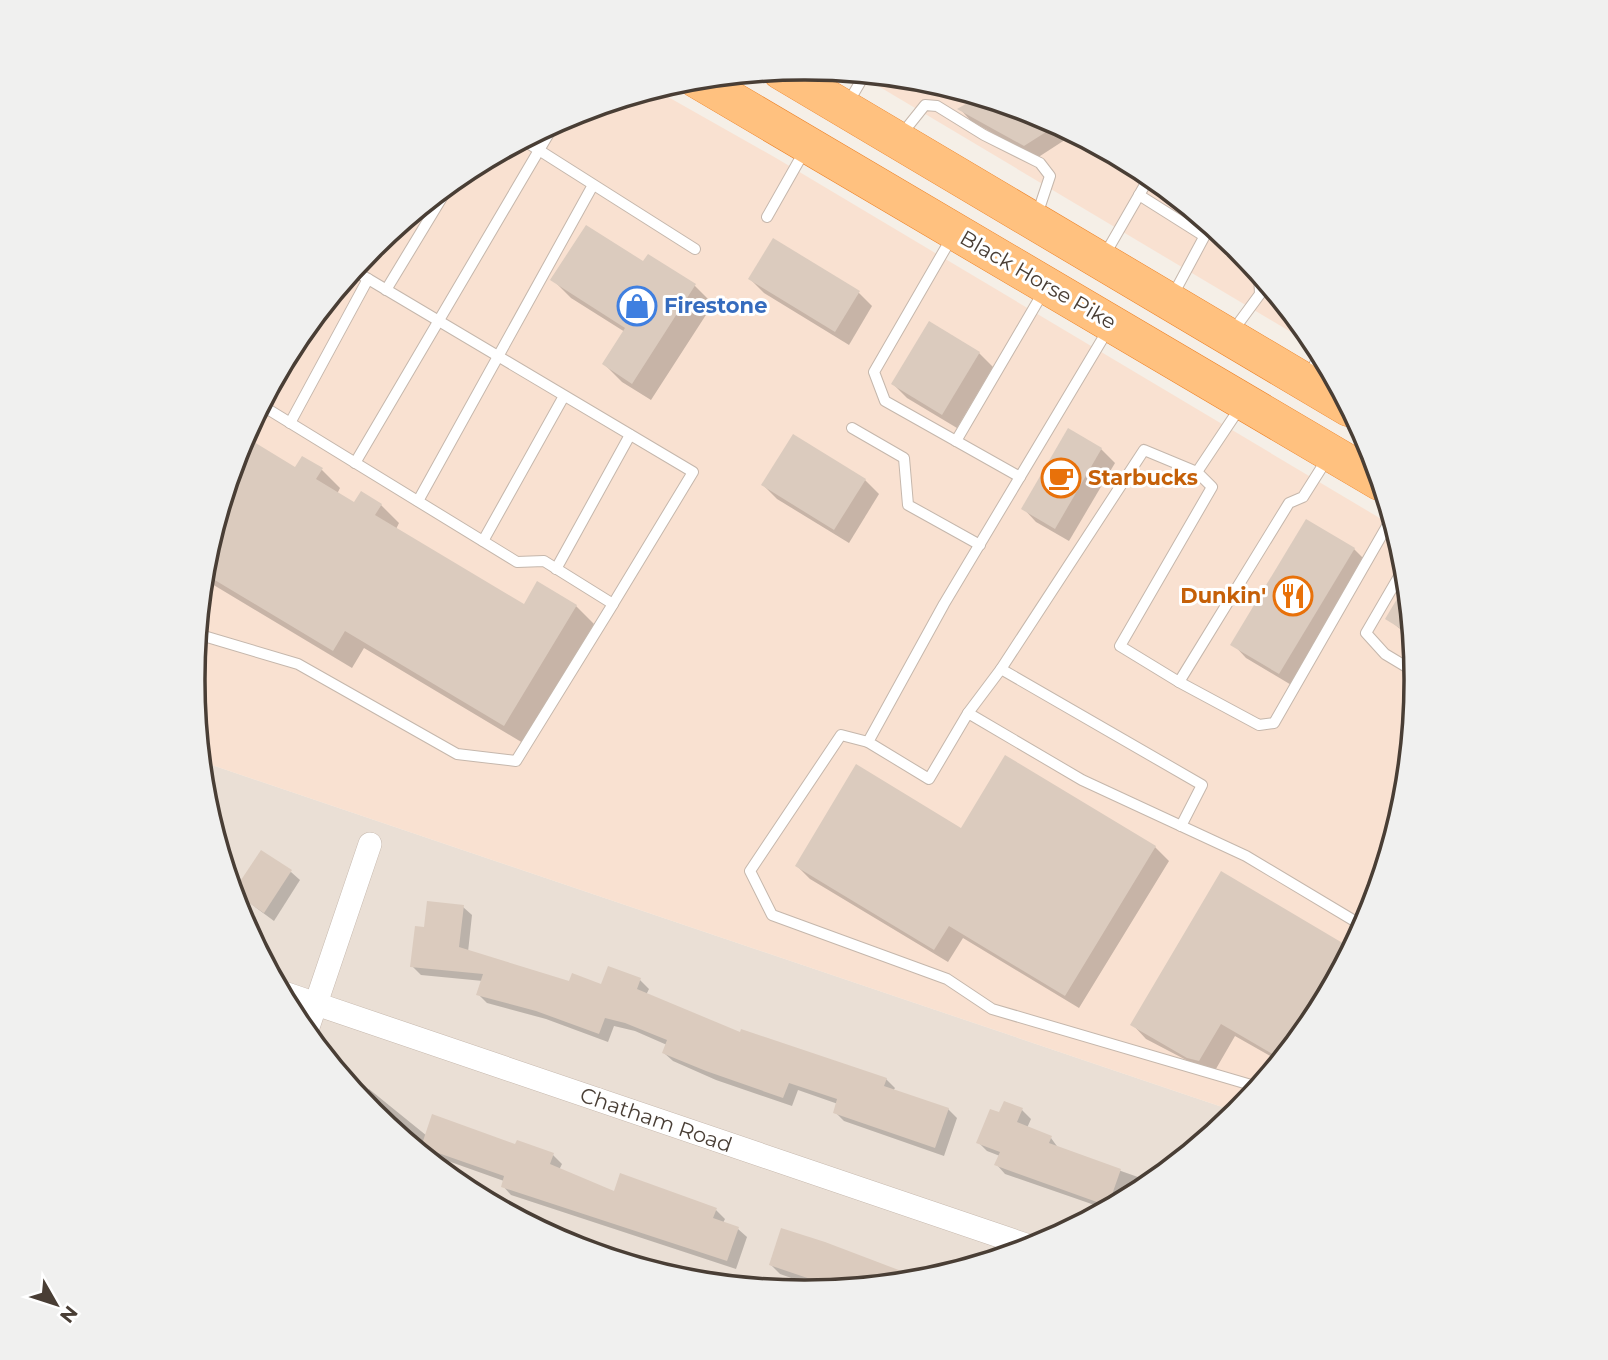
<svg xmlns="http://www.w3.org/2000/svg" width="1608" height="1360" viewBox="0 0 1608 1360" font-family="Montserrat,sans-serif">
<style>
.residential{fill:#eadfd5}
.commercial{fill:#f9e1d1}
.shadow{fill:#0003}
.building{fill:#dbcbbe}
.lines{fill:none;stroke-linecap:round;stroke-linejoin:round}
.service-casing{stroke:#c5b7ac;stroke-width:12}
.minor-casing{stroke:#c5b7ac;stroke-width:24}
.trunk-casing{stroke:#ec832a;stroke-width:38}
.service{stroke:#fff;stroke-width:10}
.minor{stroke:#fff;stroke-width:23}
.trunk{stroke:#ffc17f;stroke-width:37}
.labels{text-anchor:middle;stroke-width:6;stroke-linejoin:round;paint-order:stroke}
.street-label{font-size:21px;fill:#493e35;stroke:#fff}
.shop-label{font-size:21px;font-weight:bold;fill:#366cbe;stroke:#fff;text-anchor:start}
.food-label{font-size:21px;font-weight:bold;fill:#c56008;stroke:#fff;text-anchor:start}
.rim{fill:none;stroke:#493e35;stroke-width:3.5}
</style>
<rect width="100%" height="100%" fill="#f5efe7"/>
<path class="residential" d="M200,761L1237,1112L1144,1189L1038,1245L923,1280L804,1292L684,1280L570,1245L464,1188L371,1112L295,1020L239,914L204,799Z"/>
<g class="commercial">
<path d="M858,74L924,80L1038,115L1144,172L1237,248L1316,347Z"/>
<path d="M654,89L776,158L1393,526L1404,561L1416,680L1404,800L1369,914L1312,1020L1237,1112L200,761L192,680L204,560L239,446L296,340L372,247L464,171L570,115Z"/>
</g>
<g class="shadow">
<path d="M980,97L1038,115L1074,134L1037,158L971,121L960,109Z"/>
<path d="M644,264L695,286L713,304L651,400L622,382L604,364L625,332L571,298L553,280Z"/>
<path d="M750,279L859,293L872,306L849,345L764,293Z"/>
<path d="M979,353L993,367L957,428L907,398L893,384Z"/>
<path d="M794,436L865,480L879,494L849,543L777,499L763,485Z"/>
<path d="M243,438L296,469L322,470L340,488L337,494L355,505H381L399,523L396,529L525,606H576L594,624L523,743L364,648L352,668L202,578L204,560Z"/>
<path d="M1101,449L1115,463L1069,541L1036,522L1023,508Z"/>
<path d="M1354,549L1368,563L1293,686L1246,658L1233,644Z"/>
<path d="M1407,587L1412,639L1387,618Z"/>
<path d="M962,830L1155,847L1169,861L1079,1008L963,938L948,962L810,879L797,866Z"/>
<path d="M291,872L300,880L274,921L235,892Z"/>
<path d="M1221,873L1350,949L1312,1020L1279,1061L1235,1036L1213,1074L1146,1039L1133,1025Z"/>
<path d="M463,907L472,915L468,952L570,983L602,986L640,980L649,989L646,995L741,1035L886,1079L895,1088L893,1091L948,1109L957,1118L944,1156L844,1121L835,1112L838,1104L798,1090L792,1106L716,1080L673,1061L664,1053L667,1045L635,1031L614,1026L608,1042L546,1019L487,1003L478,994L483,981L421,975L412,966L425,928Z"/>
<path d="M369,1089L427,1136L516,1146L553,1155L562,1164L559,1170L615,1193L716,1210L725,1219L723,1223L738,1229L747,1237L736,1269L511,1195L503,1186L504,1181L417,1150L371,1112L361,1100Z"/>
<path d="M1022,1110L1031,1119L1027,1128L1051,1138L1059,1149L1152,1182L1106,1209L1005,1174L997,1165L1000,1156L987,1151L978,1142L1000,1114Z"/>
<path d="M771,1265L911,1281L826,1290L780,1274Z"/>
</g>
<g class="building">
<path d="M978,97L1038,115L1057,125L1024,146L957,109Z"/>
<path d="M586,225L643,261L648,254L696,284L632,384L602,364L625,328L550,280Z"/>
<path d="M773,238L860,291L835,332L748,279Z"/>
<path d="M929,321L980,352L942,415L891,384Z"/>
<path d="M1068,428L1102,448L1055,529L1021,509Z"/>
<path d="M793,434L866,479L834,530L761,485Z"/>
<path d="M244,436L295,467L302,456L323,468L316,479L354,502L361,491L382,504L375,515L524,604L537,581L577,605L504,726L345,631L333,651L203,573L204,560Z"/>
<path d="M1306,519L1355,548L1279,674L1230,645Z"/>
<path d="M1406,584L1409,610L1411,635L1385,619Z"/>
<path d="M1005,755L1156,846L1065,996L949,926L934,950L795,866L856,764L961,828Z"/>
<path d="M261,850L292,870L264,913L233,892Z"/>
<path d="M1221,871L1351,948L1312,1020L1281,1059L1221,1024L1199,1061L1187,1058L1130,1025Z"/>
<path d="M427,901L464,905L459,947L569,981L572,973L601,984L608,966L641,978L637,989L740,1032L741,1029L887,1078L884,1086L949,1108L935,1148L833,1113L837,1099L789,1083L783,1098L706,1071L662,1053L667,1040L625,1023L605,1018L599,1034L536,1011L476,995L483,974L410,967L415,926L424,927Z"/>
<path d="M1004,1101L1023,1108L1017,1122L1052,1136L1049,1143L1121,1169L1108,1206L994,1165L1000,1152L976,1143L990,1109L999,1112Z"/>
<path d="M432,1114L515,1144L517,1140L554,1153L550,1164L614,1191L620,1173L717,1208L713,1218L739,1227L727,1261L501,1187L504,1176L421,1147Z"/>
<path d="M781,1228L825,1242L925,1280L837,1288L769,1265Z"/>
</g>
<g class="lines">
<defs>
<g id="service">
<path d="M848,103L865,74"/>
<path d="M901,135L925,105L937,106L984,135L1040,163L1050,176L1037,215"/>
<path d="M523,140L695,249"/>
<path d="M1139,195L1204,236"/>
<path d="M767,217L805,150"/>
<path d="M952,237L874,372L885,401L1020,477"/>
<path d="M1104,256L1150,176"/>
<path d="M353,270L693,472L613,604"/>
<path d="M386,290L452,181"/>
<path d="M1173,295L1210,226"/>
<path d="M1109,328L944,604L868,742L929,779L968,713L1082,780L1246,856L1363,926"/>
<path d="M1232,332L1260,294L1259,274"/>
<path d="M1307,379L1320,354"/>
<path d="M1241,406L1197,472L1212,487L1120,646L1179,682L1289,503L1303,497L1327,459"/>
<path d="M290,423L368,279"/>
<path d="M852,428L904,458L908,505L980,545"/>
<path d="M956,441L1045,289"/>
<path d="M355,463L555,123"/>
<path d="M418,501L593,185"/>
<path d="M483,541L564,396"/>
<path d="M1405,566L1366,633L1385,654L1415,672"/>
<path d="M556,569L630,435"/>
<path d="M197,634L298,664L457,754L516,761L613,604L544,561L517,562L261,405"/>
<path d="M1001,669L1202,785L1181,826"/>
<path d="M1179,682L1259,725L1274,723L1391,519"/>
<path d="M968,713L1001,669L1144,450L1197,472"/>
<path d="M868,742L841,735L750,871L772,915L947,979L992,1009L1258,1087"/>
</g>
<g id="minor">
<path d="M281,992L1032,1247"/>
<path d="M306,1033L370,844"/>
</g>
<g id="trunk">
<path d="M781,71L1349,408"/>
<path d="M696,79L1380,482"/>
</g>
</defs>
<use href="#service" class="service-casing"/>
<use href="#minor" class="minor-casing"/>
<use href="#trunk" class="trunk-casing"/>
<use href="#service" class="service"/>
<use href="#minor" class="minor"/>
<use href="#trunk" class="trunk"/>
</g>
<defs>
<symbol id="shop-ring" viewBox="-11 -11 22 22"><circle r="9.5" fill="#fff" stroke="#3f7fe0" stroke-width="1.5"/><path d="M-5-2.5h2.3a2.7 3.5 0 0 1 5.4 0H5L5.5 6h-11ZM-1.5-2.5h3a1.5 2.3 0 0 0-3 0Z" fill="#3f7fe0"/></symbol>
<symbol id="cafe-ring" viewBox="-11 -11 22 22"><circle r="9.5" fill="#fff" stroke="#e8710a" stroke-width="1.5"/><path d="M-5.5-4.5H6V0H3Q3 3.5 0 3.5H-2.5Q-5.5 3.5-5.5 0ZM3-3.2v2h1.7v-2ZM-6 4.5H4V6H-6Z" fill="#e8710a"/></symbol>
<symbol id="restaurant-ring" viewBox="-11 -11 22 22"><circle r="9.5" fill="#fff" stroke="#e8710a" stroke-width="1.5"/><path d="M-5-6h1v4h1v-4h1v4h1v-4h1v5L-1.5 .5V6h-2V.5L-5-1ZM5-6V6H3V1.5H1.5Q1.5-4 5-6Z" fill="#e8710a"/></symbol>
</defs>
<g fill-rule="evenodd">
<use href="#shop-ring" x="615" y="284" width="44" height="44"/>
<use href="#cafe-ring" x="1039" y="456" width="44" height="44"/>
<use href="#restaurant-ring" x="1271" y="574" width="44" height="44"/>
</g>
<g class="labels">
<g class="street-label">
<text transform="translate(1038 280) rotate(30)" y="7">Black Horse Pike</text>
<text transform="translate(656 1120) rotate(19)" y="7">Chatham Road</text>
</g>
<g class="shop-label">
<text x="664" y="313">Firestone</text>
</g>
<g class="food-label">
<text x="1088" y="485">Starbucks</text>
<text x="1266" y="603" text-anchor="end">Dunkin'</text>
</g>
</g>
<path d="M0 0H1608V1360H0ZM804 80H805A599 599 0 0 1 1404 679V681A599 599 0 0 1 805 1280H804A599 599 0 0 1 205 681V679A599 599 0 0 1 804 80Z" fill="#f0f0ef" fill-rule="evenodd"/>
<path class="rim" d="M804 80H805A599 599 0 0 1 1404 679V681A599 599 0 0 1 805 1280H804A599 599 0 0 1 205 681V679A599 599 0 0 1 804 80Z"/>
<g transform="translate(56 1304) rotate(129)" stroke="#ffffff" stroke-width="5" paint-order="stroke">
<path d="M0-5L12 26L0 18L-12 26Z" fill="#493e35"/>
<text y="-10" font-size="19" font-weight="bold" text-anchor="middle" fill="#493e35">N</text>
</g>
</svg>
